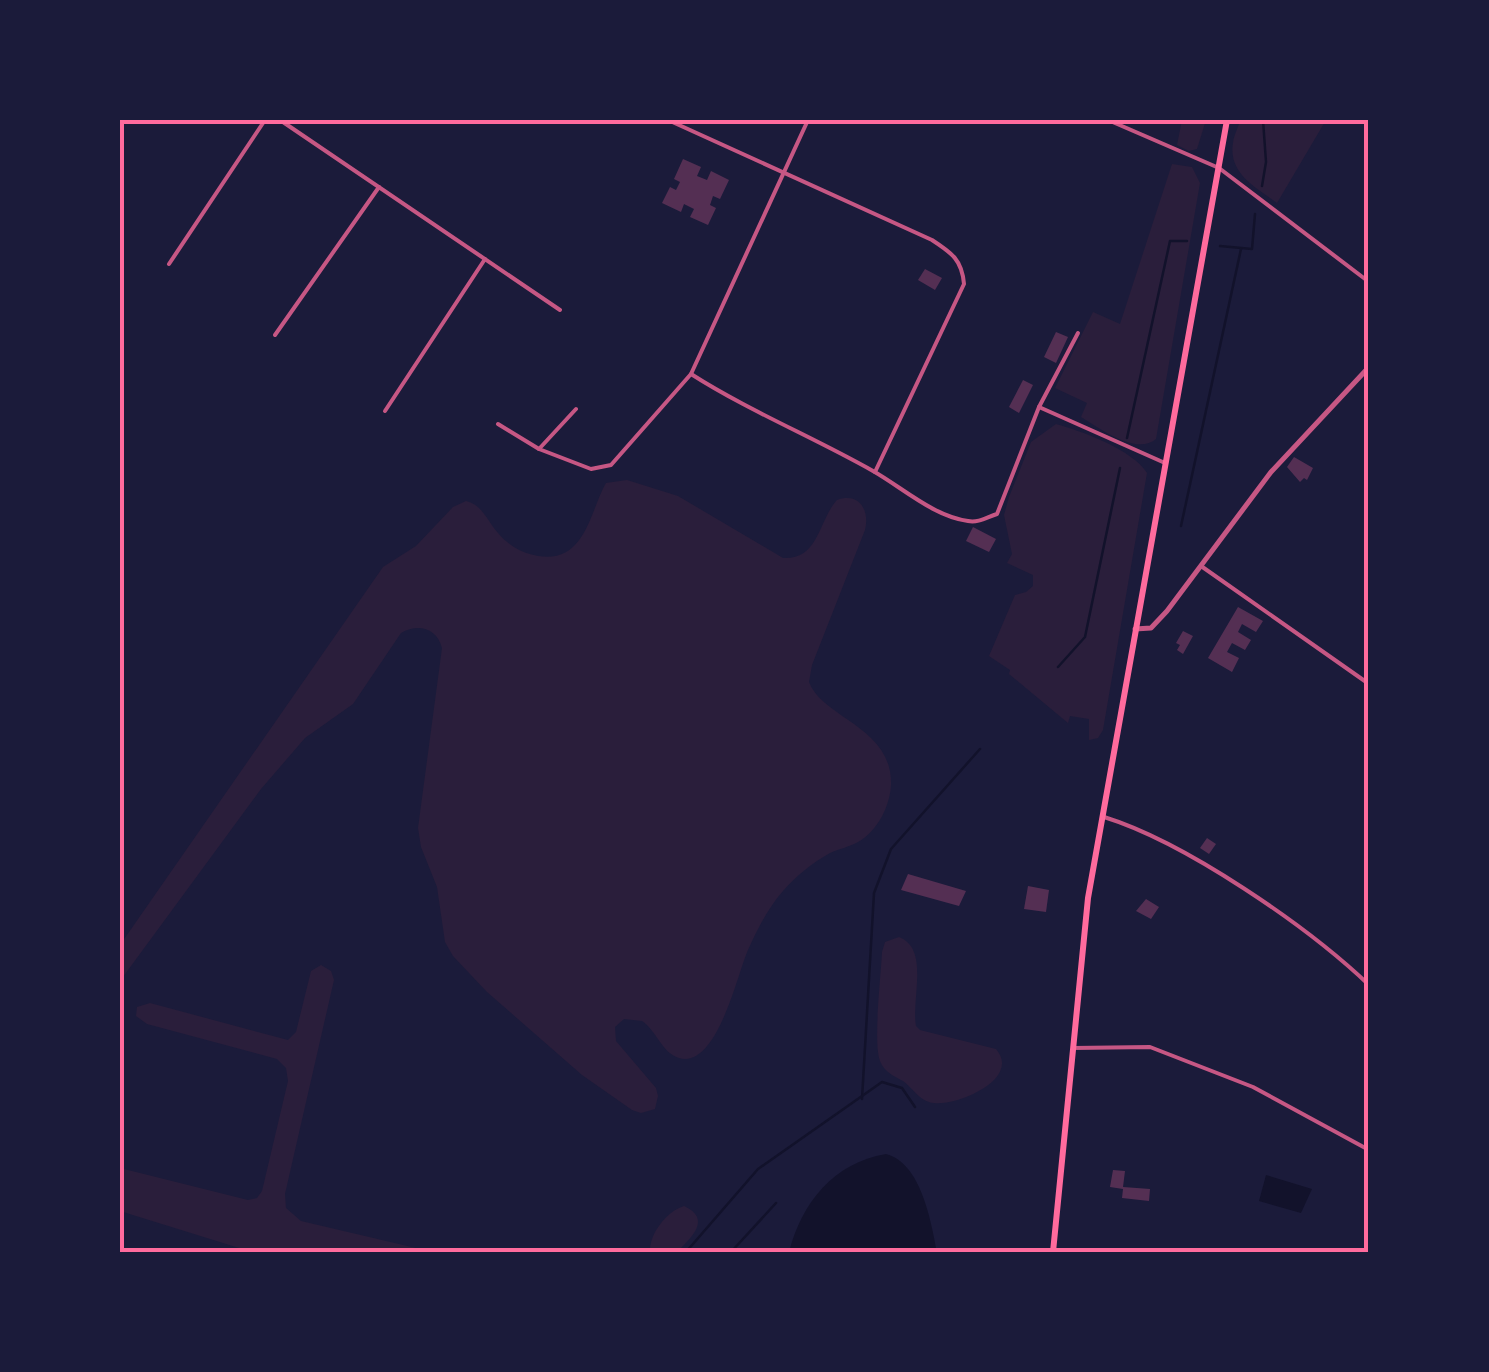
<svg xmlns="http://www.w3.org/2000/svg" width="1489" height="1372" viewBox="0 0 1489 1372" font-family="'Source Sans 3',sans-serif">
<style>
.green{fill:#2a1e3b}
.water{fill:#12122b}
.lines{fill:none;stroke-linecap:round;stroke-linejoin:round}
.stream{stroke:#12122b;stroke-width:2.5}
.building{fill:#542f53}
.minor{stroke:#c65784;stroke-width:4}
.tertiary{stroke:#c65784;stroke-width:5}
.primary{stroke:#ff6b9d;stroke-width:6}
.neatline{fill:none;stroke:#ff6b9d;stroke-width:4}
</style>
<rect width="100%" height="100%" fill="#1b1b3a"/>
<g class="green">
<path d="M1182,120H1206L1197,149L1189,151L1177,145Z"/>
<path d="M1240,120H1326L1277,203C1255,187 1228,173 1233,143C1234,134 1238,129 1240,120Z"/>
<path d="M1172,164L1192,167L1200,183L1156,439C1136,456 1100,428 1081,417L1087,403L1055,388L1093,312L1120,324Z"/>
<path d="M1056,424C1082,431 1133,450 1147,473L1103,730L1098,738L1089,740V719L1070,716L1068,723L1009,674L1010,670L989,656L1015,595L1026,592L1033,586V575L1007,563L1012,554L1004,515L1009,497L1031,442Z"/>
<path d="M627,480L678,496L783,558C819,560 818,521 837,500C859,492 870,510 865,530L812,665L809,682C822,718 893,727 891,785C890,806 877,832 858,842C849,847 839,849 830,853C812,863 796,876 783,891C768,908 757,930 748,950C737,975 717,1069 679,1058C662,1053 656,1030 642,1021L624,1019L615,1027L616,1041L656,1088L658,1096L655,1109L641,1113L632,1110L582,1075L487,992L453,956L445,942L437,887L421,847L418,828L442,648C437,628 418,623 401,633L353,704L305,738L261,789L120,981V945L383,567L416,546L453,507L466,501C483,505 487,521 498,533C509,546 522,553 538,556C586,564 590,510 606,483Z"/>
<path d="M899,937C930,949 911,999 916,1026L920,1030L996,1049C1022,1079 957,1106 934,1103C920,1102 914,1089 903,1081C894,1076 884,1072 880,1061C873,1042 881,976 882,952L885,942Z"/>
<path d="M321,965L331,971L334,980L285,1194L286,1208L301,1221L433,1252H252L120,1211V1168L248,1200L257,1198L262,1191L288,1081L286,1068L277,1059L147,1024L136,1016L137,1007L150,1003L288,1040L296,1032L311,971Z"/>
<path d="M684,1206C712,1219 692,1237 677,1252H650C649,1234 667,1211 684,1206Z"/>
</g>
<g class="water">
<path d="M886,1154C921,1163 931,1221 937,1252H789C802,1203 833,1163 886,1154Z"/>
<path d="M1266,1175L1312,1189L1301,1213L1259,1201Z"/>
</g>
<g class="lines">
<g class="stream">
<path d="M1262,186L1266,162L1263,120"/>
<path d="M1220,246L1252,249L1255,214"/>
<path d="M1127,438L1170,241H1187"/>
<path d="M1181,526L1241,249"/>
<path d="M1058,667L1085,637L1120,468"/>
<path d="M862,1099L874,893L891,849L980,749"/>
<path d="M686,1252L758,1169L882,1082L902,1088L915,1107"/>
<path d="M731,1252L776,1203"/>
</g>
</g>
<g class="building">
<path d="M683,159L701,167L697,176L707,180L711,171L729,180L720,199L713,196L710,205L716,208L708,225L690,217L694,209L684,204L681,212L662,203L670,187L676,190L680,182L674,179Z"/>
<path d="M925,269L942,278L935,290L918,280Z"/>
<path d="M1056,332L1068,337L1056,363L1044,357Z"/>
<path d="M1023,380L1033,385L1019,413L1009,407Z"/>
<path d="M1294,457L1313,468L1307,480L1304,478L1300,482L1287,467Z"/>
<path d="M973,527L996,539L989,552L966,541Z"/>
<path d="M1238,607L1263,621L1256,632L1242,624L1238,632L1251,640L1245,650L1232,643L1227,652L1239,658L1232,672L1208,658Z"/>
<path d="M1183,631L1193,636L1183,654L1177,650L1180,645L1176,643Z"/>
<path d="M1207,838L1216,844L1209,854L1200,848Z"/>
<path d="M908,874L966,891L959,906L901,890Z"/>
<path d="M1028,886L1049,890L1046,912L1024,909Z"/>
<path d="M1146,899L1159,907L1151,919L1136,911Z"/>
<path d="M1113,1170L1125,1171L1123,1187L1150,1189L1149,1201L1122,1198L1123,1189L1110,1187Z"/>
</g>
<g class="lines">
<g class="minor">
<path d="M280,120L560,310"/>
<path d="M668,120L932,240C952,253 962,260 964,284L875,472"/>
<path d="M1108,120L1219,168L1369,282"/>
<path d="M169,264L265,120"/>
<path d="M275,335L379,187"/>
<path d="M691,374C749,411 813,437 873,471C903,488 933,516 968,521C979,523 987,517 997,514L1039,407L1165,463"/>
<path d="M1039,407L1078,333"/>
<path d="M576,409L539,449L591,469L611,465L691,374L808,120"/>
<path d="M385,411L485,259"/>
<path d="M498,424L539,449"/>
<path d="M1201,566L1369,684"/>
<path d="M1104,817C1185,842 1307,926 1369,985"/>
<path d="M1073,1048L1150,1047L1253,1087L1369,1150"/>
</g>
<path class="tertiary" d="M1135,629L1151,628L1167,611L1271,472L1369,367"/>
<path class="primary" d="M1053,1252L1088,898L1227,120"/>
</g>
<rect width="1489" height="1372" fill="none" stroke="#1b1b3a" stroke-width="245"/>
<rect x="122" y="122" width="1244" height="1128" class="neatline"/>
</svg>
